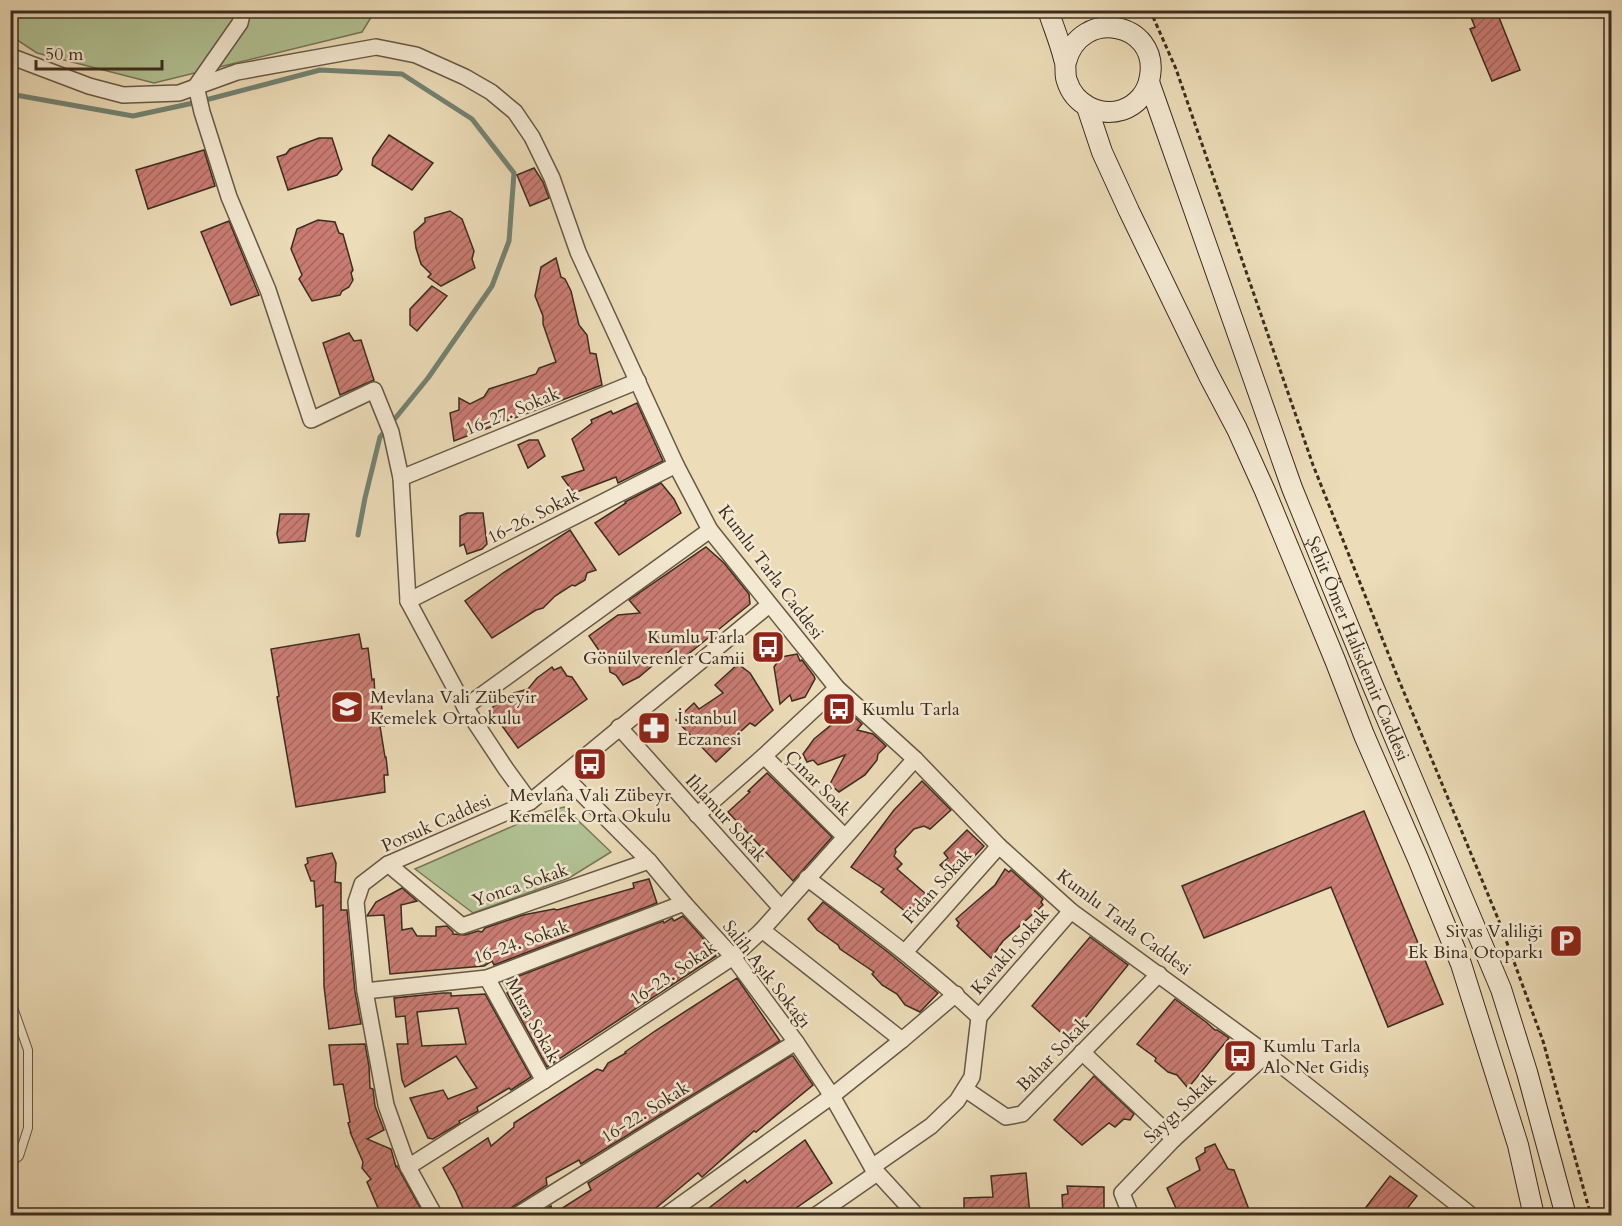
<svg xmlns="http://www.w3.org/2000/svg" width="1622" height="1226" viewBox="0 0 1622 1226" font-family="Cardo,serif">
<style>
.grass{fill:#b1c294;stroke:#76785a;stroke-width:1.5}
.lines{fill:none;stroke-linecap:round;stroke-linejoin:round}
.stream{stroke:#738372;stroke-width:5}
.building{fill:url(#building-hatch);stroke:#3b2d1f;stroke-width:1.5;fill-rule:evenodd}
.lane-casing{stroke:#675945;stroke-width:10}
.street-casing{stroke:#675945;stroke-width:18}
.secondary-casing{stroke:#3b2d1f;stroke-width:22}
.path{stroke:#3b2d1f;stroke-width:3;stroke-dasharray:4.5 3;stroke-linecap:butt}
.lane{stroke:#f3e8d1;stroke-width:8}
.street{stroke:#f3e8d1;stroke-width:15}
.secondary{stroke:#f3e8d1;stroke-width:20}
.labels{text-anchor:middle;stroke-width:5;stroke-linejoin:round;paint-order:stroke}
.street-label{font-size:18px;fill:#3b2d1f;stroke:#f3e8d1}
.poi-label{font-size:18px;fill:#3b2d1f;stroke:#f3e8d1;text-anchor:start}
</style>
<defs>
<pattern id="building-hatch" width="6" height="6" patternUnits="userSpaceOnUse" patternTransform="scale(1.5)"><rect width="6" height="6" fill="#ca7c73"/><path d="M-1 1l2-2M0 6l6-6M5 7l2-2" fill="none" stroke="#a5665e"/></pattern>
</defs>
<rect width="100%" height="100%" fill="#ecdcb8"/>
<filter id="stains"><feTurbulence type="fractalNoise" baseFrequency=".00333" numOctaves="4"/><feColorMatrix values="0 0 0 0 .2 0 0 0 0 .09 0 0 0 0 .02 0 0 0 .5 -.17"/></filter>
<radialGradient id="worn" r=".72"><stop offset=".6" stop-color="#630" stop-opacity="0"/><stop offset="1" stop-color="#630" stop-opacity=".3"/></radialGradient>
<g class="grass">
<path d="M10,11H375L362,32L154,83L37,53L11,36Z"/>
<path d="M564,807L611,852L569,878L473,913L415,869L545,812Z"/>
</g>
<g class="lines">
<path class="stream" d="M10,94L133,116L198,102L320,70L402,74L472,119L514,173L509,241L492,286L428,378L380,437L365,498L358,535"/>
</g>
<g class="building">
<path d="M1468,10H1496L1520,70L1492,81L1470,29L1475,27Z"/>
<path d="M389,135L433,163L412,190L372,165L373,158Z"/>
<path d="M319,138H332L342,169L337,175L288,190L277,157L286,154L290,149Z"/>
<path d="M204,150L215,186L148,209L136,170Z"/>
<path d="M534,168L543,182L549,198L530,206L517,175Z"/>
<path d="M450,211L462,219L474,251L472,259L475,268L441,286L428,277L431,274L421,264L416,248L414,232L425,222V218Z"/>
<path d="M318,220L335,222L339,233L343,234L353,270L351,273L353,280L349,287L342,291L340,295L312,301L299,279L302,275L291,249L297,229Z"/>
<path d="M229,221L259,295L231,305L201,232Z"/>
<path d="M556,258L561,277L565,279L571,291L579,325L587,335L590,353L596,354L602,385L454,441L450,413L459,410V398L470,404L484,397L489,389L536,374L539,368L556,362L543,324V316L535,296L541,267Z"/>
<path d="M432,286L447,296L417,331L410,325V309Z"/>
<path d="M349,333L354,341L361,340L374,380L340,395L323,343Z"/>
<path d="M637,403L663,461L618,483L616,477L574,493L562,477L584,470L572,439L592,423L591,420L611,411L613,414Z"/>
<path d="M529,440H538L545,456L528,468L518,445Z"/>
<path d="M661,483L674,499L681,513L619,555L595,523L626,503L625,502Z"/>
<path d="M467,513H483L487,544L482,549L467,554L464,544L460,546V516Z"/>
<path d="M280,514H309L305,541L279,543L277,534Z"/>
<path d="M570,530L596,570L587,573L585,580L575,586L572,585L555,596L543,608L536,610L492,638L465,601L503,573Z"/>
<path d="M706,547L724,563L749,594L750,604L681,660L672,649L639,677L623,685L616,675L610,672L609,665L589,636L618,615L640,613L629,600Z"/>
<path d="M359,634L362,649L368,648L372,680L374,679L375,694H380L384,726H380L385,757H386L388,775H384L385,792L296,807L277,697L279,696L271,649Z"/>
<path d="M797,654L800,661L802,660L814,676L815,679L805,697L792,701L790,695L780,704L774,667L781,657Z"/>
<path d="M738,664L750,673L773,710L755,726L750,723L730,741L734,745L716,762L676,720L694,703L699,709L723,693L715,685Z"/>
<path d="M552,667L554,670L561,667L567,676L572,677L587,699L518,748L490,709L514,693L528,689L537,678Z"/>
<path d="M848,711L862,724L857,730L873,734L886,746L878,754L877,760L865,775L839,792L830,784L845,755L818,765L813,760L807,762L803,754L814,739Z"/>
<path d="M767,773L832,837L793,881L728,812L750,792L748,791Z"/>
<path d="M922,781L951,810L930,829L924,826L914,829L895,849L896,852L894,856L902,864L897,869L934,901L917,917L914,910L906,912L881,892L884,889L851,867L894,810Z"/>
<path d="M1364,811L1443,1004L1388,1027L1331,887L1204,938L1182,886Z"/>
<path d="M967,830L984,846L954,878L940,865L948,858L944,853Z"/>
<path d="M332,853L336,863L335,882L341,883V910H347L355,992L361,1024L329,1029L324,986L323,905L316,907L314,881H311L305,865L308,863L307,858Z"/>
<path d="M1005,869L1009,872L1011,870L1040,896L1043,899L1041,902L1043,905L1003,941L991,958L957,926L959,923L956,919L995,885Z"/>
<path d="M649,879L657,903L494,965L492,961L484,966L390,974L384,915L367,916L376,902L402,888L417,901L401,905L402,930L412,928L417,936H436V927L447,926L453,932V934L465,935L478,931L482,932L485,928L523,915L554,909L557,910L634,888L633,883Z"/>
<path d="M823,902L889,953L938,993L920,1012L905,1005L897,994L882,985L872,974L874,972L840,949L838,945L817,930L808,919Z"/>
<path d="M683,916L702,937L716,956L547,1067L507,993H509L503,982L663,921L664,923L672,918L674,921Z"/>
<path d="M1090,937L1128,965L1068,1039L1032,1006Z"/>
<path d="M737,978L780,1041L581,1164L579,1160L546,1178L547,1185L511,1208L506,1215H466L456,1192L443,1168L488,1138L491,1146L514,1127V1123L597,1069L603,1071L608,1063L626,1053L625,1052L655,1031Z"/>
<path d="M443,993H451V996L485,994L531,1077L511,1090L509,1088L477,1107L478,1111L459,1121L460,1123L433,1139L428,1138L410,1098L443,1090L448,1099L477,1088L456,1056L405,1087L402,1080L397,1044H408L405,1016L396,1017L394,998ZM458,1008L466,1044L422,1046L417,1012Z"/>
<path d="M1175,999L1206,1022L1215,1030H1217L1229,1038L1188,1088L1177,1075L1168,1072L1155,1061L1156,1058L1137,1044Z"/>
<path d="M365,1044L369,1066L370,1088L373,1089L375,1106L384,1130L367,1139L391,1149L396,1167L397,1166L424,1215H381L367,1182L371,1179L362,1168L363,1162L350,1132L351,1133L348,1123L350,1122L343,1084L334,1085L329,1045Z"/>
<path d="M791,1056H793L813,1085L756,1132L754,1131L702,1177L698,1173L656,1208L658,1209L651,1215H535L551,1206L553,1214L591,1190L588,1183Z"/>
<path d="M1094,1076L1134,1114L1130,1120L1124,1119L1115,1127L1109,1123L1082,1145L1054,1120Z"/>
<path d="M805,1140L832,1183L786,1215H700L745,1180L747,1183Z"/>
<path d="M1215,1144L1228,1169L1234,1170L1251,1215H1179L1167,1188L1200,1170L1196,1158L1205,1152V1148Z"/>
<path d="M1026,1173L1030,1215H964V1198L993,1197L991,1176Z"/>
<path d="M1390,1176L1417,1196L1402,1215H1360Z"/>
<path d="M1067,1186L1104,1187V1215H1063L1062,1195L1068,1194Z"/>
</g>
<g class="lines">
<defs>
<path id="lane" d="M10,999L28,1050V1128L19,1156L10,1163"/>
<g id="street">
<path d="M243,10L240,23L196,86L202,112L229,197L268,290L311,420L374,390L391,432L401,478L408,601L465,707L506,769L530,802"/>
<path d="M10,55L15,58L89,86L123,95L179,93L237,72L376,47L416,55L465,77L491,92L515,112L532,137L552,178L578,252L676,465L710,530L837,688L915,759L999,846L1071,911L1267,1054L1472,1216"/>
<path d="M401,478L638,381"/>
<path d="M408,601L676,465"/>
<path d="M465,707L710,530"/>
<path d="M619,727L781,908"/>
<path d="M764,756L845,837"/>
<path d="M563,775L649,861L684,903L733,957L796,1042L832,1096L872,1167L917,1216"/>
<path d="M697,815L764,756L837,688"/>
<path d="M388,864L462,926L649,861"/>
<path d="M807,878C866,923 926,966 979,1017L972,1077L957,1101L931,1126L872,1167"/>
<path d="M762,930L902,1040"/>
<path d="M905,952L999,846"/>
<path d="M487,978L544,1081"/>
<path d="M365,991L487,978L684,903"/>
<path d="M979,1017L1071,911"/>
<path d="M1082,1052L1174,1139"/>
<path d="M965,1089L1006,1117L1022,1114L1159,974"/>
<path d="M408,1167L586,1054L733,957L762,930L915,759"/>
<path d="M435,1216L408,1167L386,1105L365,991L356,902L362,884L388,864L530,802L769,605"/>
<path d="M516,1216L796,1042"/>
<path d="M665,1216L832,1096L902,1040L956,994"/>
<path d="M815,1216L877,1173"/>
<path d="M1131,1216L1122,1193L1174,1139L1267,1054"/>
</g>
<g id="secondary">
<path d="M1048,10C1053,26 1060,42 1064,59C1067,66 1064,74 1067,81C1074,104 1099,117 1122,110C1137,105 1148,92 1150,76C1159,22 1080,7 1066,62"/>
<path id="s1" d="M1149,82L1292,488L1373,686L1501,989L1527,1072L1566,1216"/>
<path d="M1087,107L1102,152L1129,211L1208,374L1237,429L1265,491L1335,660L1364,735L1418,859L1461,964L1518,1145L1534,1216"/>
</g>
</defs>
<use href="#lane" class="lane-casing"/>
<use href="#street" class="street-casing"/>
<use href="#secondary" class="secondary-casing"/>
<path class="path" d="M1150,10L1176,69L1313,465L1398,678L1499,921L1543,1041L1591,1216"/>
<use href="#lane" class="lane"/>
<use href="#street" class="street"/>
<use href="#secondary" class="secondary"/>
</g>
<defs>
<symbol id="bus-square" viewBox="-11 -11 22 22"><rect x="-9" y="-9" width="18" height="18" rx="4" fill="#8f2418" stroke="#f3e8d1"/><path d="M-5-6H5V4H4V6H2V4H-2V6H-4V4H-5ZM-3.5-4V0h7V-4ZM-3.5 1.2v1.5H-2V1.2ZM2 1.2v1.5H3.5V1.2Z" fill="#fff"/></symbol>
<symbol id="school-square" viewBox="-11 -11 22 22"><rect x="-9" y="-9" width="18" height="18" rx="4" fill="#8f2418" stroke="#f3e8d1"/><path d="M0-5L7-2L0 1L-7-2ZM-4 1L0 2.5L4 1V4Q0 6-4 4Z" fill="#fff"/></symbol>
<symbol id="pharmacy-square" viewBox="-11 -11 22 22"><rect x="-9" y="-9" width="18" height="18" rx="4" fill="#8f2418" stroke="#f3e8d1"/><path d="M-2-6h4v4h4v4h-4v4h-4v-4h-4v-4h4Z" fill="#fff"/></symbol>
<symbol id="parking-square" viewBox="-11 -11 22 22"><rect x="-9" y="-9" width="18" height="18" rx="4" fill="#8f2418" stroke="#f3e8d1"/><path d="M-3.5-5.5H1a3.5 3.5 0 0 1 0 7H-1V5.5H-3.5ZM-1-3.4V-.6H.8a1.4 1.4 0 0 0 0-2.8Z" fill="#fff"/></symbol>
</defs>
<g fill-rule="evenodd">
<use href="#bus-square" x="749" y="628" width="38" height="38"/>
<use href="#school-square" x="328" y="688" width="38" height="38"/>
<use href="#bus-square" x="820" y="690" width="38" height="38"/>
<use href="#pharmacy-square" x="635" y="709" width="38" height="38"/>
<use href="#bus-square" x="571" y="745" width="38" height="38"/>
<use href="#parking-square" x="1547" y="922" width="38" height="38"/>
<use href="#bus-square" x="1221" y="1037" width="38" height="38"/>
</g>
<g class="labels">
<g class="street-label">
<text transform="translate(512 411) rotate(-22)" y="6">16-27. Sokak</text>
<text transform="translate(533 516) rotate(-27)" y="6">16-26. Sokak</text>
<text transform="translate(771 572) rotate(53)" y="6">Kumlu Tarla Caddesi</text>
<text dy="6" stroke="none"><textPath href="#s1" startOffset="604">Şehit Ömer Halisdemir Caddesi</textPath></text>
<text transform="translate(818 783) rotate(45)" y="6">Çınar Soak</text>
<text transform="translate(726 818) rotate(48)" y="6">Ihlamur Sokak</text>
<text transform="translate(436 823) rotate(-24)" y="6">Porsuk Caddesi</text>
<text transform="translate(520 885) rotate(-19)" y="6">Yonca Sokak</text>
<text transform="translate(937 886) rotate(-48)" y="6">Fidan Sokak</text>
<text transform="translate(1124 922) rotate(37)" y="6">Kumlu Tarla Caddesi</text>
<text transform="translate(521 942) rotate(-19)" y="6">16-24. Sokak</text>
<text transform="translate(1010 951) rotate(-49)" y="6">Kavaklı Sokak</text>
<text transform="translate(673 973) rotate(-34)" y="6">16-23. Sokak</text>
<text transform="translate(767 974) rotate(52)" y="6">Salih Aşık Sokağı</text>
<text transform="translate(533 1020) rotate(61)" y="6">Mısra Sokak</text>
<text transform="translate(1053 1054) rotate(-46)" y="6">Bahar Sokak</text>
<text transform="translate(1180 1108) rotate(-44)" y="6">Saygı Sokak</text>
<text transform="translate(645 1112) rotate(-32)" y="6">16-22. Sokak</text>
</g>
<g class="poi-label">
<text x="745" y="643" text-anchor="end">Kumlu Tarla<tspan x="745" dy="21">Gönülverenler Camii</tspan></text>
<text x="370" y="703">Mevlana Vali Zübeyir<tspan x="370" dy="21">Kemelek Ortaokulu</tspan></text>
<text x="862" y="715">Kumlu Tarla</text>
<text x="677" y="724">İstanbul<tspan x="677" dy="21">Eczanesi</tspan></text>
<text x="590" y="801" text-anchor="middle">Mevlana Vali Zübeyr<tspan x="590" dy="21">Kemelek Orta Okulu</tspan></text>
<text x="1543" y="937" text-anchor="end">Sivas Valiliği<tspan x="1543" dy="21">Ek Bina Otoparkı</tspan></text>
<text x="1263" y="1052">Kumlu Tarla<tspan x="1263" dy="21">Alo Net Gidiş</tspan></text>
</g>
</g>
<rect width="1622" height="1226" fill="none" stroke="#ecdcb8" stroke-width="36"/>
<rect x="12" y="12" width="1598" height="1202" fill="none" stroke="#3b2d1f" stroke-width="3"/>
<rect x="18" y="18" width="1586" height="1190" fill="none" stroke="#3b2d1f" stroke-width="1.5"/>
<path d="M36 60v9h126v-9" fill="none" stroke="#3b2d1f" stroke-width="3"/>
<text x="45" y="60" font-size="18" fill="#3b2d1f" stroke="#f3e8d1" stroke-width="4.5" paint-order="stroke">50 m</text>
<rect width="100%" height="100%" filter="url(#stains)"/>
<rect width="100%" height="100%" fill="url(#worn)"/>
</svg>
